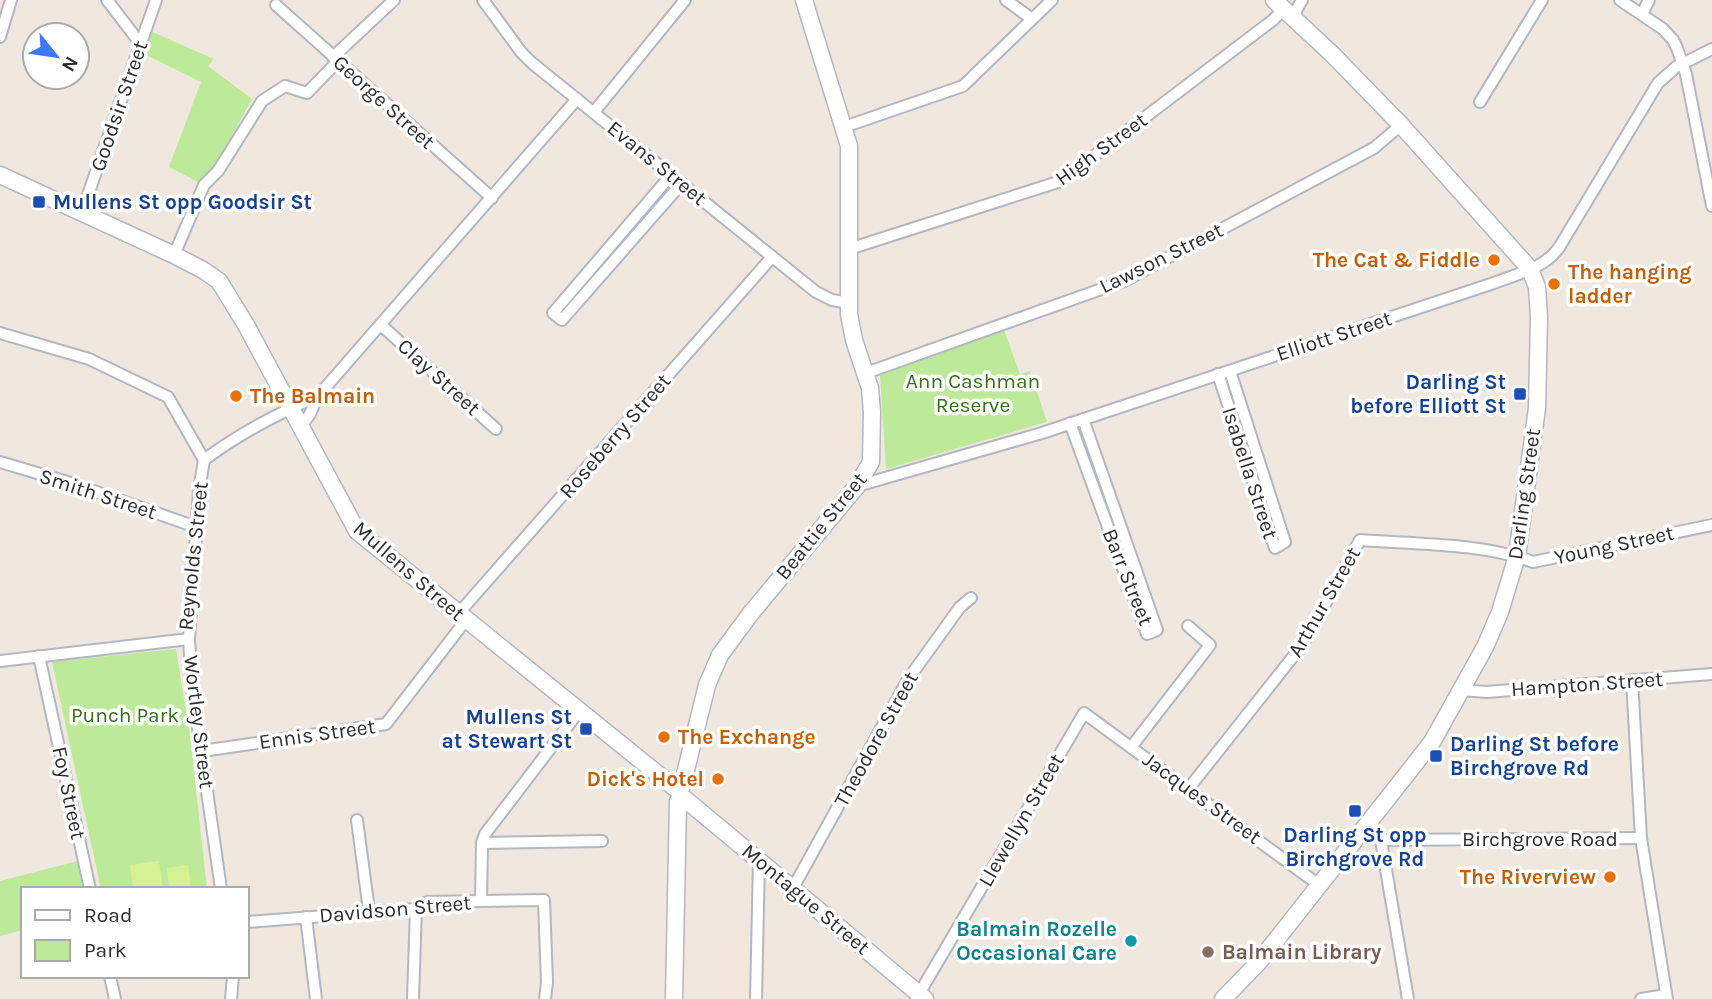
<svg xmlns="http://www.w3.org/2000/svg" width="1712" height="999" viewBox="0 0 1712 999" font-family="Karla,sans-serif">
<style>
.green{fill:#bdea98}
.pitch{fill:#d5f293}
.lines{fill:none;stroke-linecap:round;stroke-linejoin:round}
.street-casing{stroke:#b3b7c2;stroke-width:14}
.secondary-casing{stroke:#b3b7c2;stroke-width:19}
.street{stroke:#fff;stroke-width:10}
.secondary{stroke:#fff;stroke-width:16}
.transit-dot{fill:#1a4fb4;stroke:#fff;stroke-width:2.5}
.food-dot{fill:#e8710a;stroke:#fff;stroke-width:2.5}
.culture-dot{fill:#0f9aa8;stroke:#fff;stroke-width:2.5}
.education-dot{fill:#8d6e63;stroke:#fff;stroke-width:2.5}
.labels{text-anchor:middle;stroke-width:7;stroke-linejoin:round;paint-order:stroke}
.street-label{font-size:21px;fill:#2d2d2d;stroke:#fff}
.transit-label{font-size:21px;font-weight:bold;fill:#164399;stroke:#fff;text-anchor:start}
.food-label{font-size:21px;font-weight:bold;fill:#c56008;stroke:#fff;text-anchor:end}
.park-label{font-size:21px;fill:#337315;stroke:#fff}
.culture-label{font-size:21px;font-weight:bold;fill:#0d838f;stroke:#fff;text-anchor:end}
.education-label{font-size:21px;font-weight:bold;fill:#785e54;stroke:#fff;text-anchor:start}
</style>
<rect width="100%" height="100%" fill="#f0e7df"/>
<g class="green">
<path d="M150,31L214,59L208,66L252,99L212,172L200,183L169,167L201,82L140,52Z"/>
<path d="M1004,330L1020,374L1030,371L1047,422L886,469L880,375Z"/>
<path d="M176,649L190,736L207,889H101L52,662Z"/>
<path d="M78,861L83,889H23V930L0,936V881Z"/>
</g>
<g class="pitch">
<path d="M159,861L163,889H133L130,865Z"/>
<path d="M188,865L191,889H169L167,868Z"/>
</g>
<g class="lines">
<defs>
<g id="street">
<path d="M107,0L140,43"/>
<path d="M483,0L521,52L532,63L816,292L832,300L849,303"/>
<path d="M1006,0L1032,19"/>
<path d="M1620,0L1663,29L1673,40L1677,48L1686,74L1712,206"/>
<path d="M276,5L492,198"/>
<path d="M1642,14L1649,0"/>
<path d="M1293,16L1302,0"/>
<path d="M0,37L11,0"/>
<path d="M333,57L394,0"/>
<path d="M1480,102L1542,0"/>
<path d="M594,112L685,0"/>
<path d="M844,127L963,86L1052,0"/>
<path d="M672,174L553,313L562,320L682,183"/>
<path d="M82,212L156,0"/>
<path d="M849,249L1061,181L1273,20L1284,9"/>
<path d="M174,255L204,185L218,171L262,101L285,86L307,93L338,61"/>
<path d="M381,325L496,429"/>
<path d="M0,333L89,359L168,397L204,460"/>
<path d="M866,373L1124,281L1374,148L1401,125"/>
<path d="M1218,374L1275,548L1285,542L1230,371"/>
<path d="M1070,423L1147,634L1157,630L1083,419"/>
<path d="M300,428L310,414L318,396L577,99"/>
<path d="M0,462L74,484L196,527"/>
<path d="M857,486L1042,433L1494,283C1517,274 1546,268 1560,246L1658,83L1676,67L1712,49"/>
<path d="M458,614L772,257"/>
<path d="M39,656L90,889"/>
<path d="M0,661L189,639"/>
<path d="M1632,680L1641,838L1667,999"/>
<path d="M1461,690L1487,692L1712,674"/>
<path d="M1132,746L1210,645L1188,626"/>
<path d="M202,751L386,724L466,620"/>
<path d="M1189,788L1303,644L1360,540C1414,544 1483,543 1533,562L1712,525"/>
<path d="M357,820L369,911"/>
<path d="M1365,827L1381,840L1641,838"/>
<path d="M1381,840L1408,999"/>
<path d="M482,843L602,841"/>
<path d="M793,888L909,678L960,607L971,598"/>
<path d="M221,889L192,686L189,639L199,490L204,460C238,434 279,413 318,396"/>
<path d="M481,901L482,843L485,834L579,711"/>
<path d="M306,917L316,999"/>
<path d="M247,922L416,909L427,902L544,900L547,982L545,999"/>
<path d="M110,976L115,999"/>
<path d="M231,999L233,976"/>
<path d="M413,999L416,909"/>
<path d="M756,999L759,860"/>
<path d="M916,999L1084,713L1319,885"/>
<path d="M1641,999L1666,995"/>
</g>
<g id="secondary">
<path d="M0,175L174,255L203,270L219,281L246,325L357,531L675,788"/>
<path d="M682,786L707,685L720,655L751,613L857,486L871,462L872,412L870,388L854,340L849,314V146L804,0"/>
<path d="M685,799L925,999"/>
<path d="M674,999L678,801"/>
<path d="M1223,999L1258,963L1432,742L1485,647L1500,612L1517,556L1537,408L1539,317L1537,287L1530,269L1401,125L1333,55L1274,0"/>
</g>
</defs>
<use href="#street" class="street-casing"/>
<use href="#secondary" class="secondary-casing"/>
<use href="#street" class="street"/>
<use href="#secondary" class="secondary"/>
</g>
<g class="transit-dot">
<rect x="32" y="195" width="14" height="14" rx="3.5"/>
<rect x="1513" y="387" width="14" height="14" rx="3.5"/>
<rect x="579" y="722" width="14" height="14" rx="3.5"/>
<rect x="1429" y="749" width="14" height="14" rx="3.5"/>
<rect x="1348" y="804" width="14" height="14" rx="3.5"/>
</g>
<g class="food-dot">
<circle cx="1494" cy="260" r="7"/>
<circle cx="1554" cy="284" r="7"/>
<circle cx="236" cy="396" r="7"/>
<circle cx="664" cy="737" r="7"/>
<circle cx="718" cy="779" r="7"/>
<circle cx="1610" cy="877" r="7"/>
</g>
<circle class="culture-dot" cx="1131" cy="941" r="7"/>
<circle class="education-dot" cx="1208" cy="952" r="7"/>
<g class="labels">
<g class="street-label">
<text transform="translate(384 102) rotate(42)" y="7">George Street</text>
<text transform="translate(119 106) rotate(-71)" y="7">Goodsir Street</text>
<text transform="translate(1101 149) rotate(-36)" y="7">High Street</text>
<text transform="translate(657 163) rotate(39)" y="7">Evans Street</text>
<text transform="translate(1161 258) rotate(-26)" y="7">Lawson Street</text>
<text transform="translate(1334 336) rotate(-18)" y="7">Elliott Street</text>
<text transform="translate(439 377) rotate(42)" y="7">Clay Street</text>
<text transform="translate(615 436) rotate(-49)" y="7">Roseberry Street</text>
<text transform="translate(1250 473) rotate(72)" y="7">Isabella Street</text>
<text transform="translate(98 494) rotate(18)" y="7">Smith Street</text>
<text transform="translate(1524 494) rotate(-82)" y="7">Darling Street</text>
<text transform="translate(821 526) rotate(-51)" y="7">Beattie Street</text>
<text transform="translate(1614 545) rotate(-12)" y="7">Young Street</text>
<text transform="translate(193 556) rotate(-84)" y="7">Reynolds Street</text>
<text transform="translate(409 571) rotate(41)" y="7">Mullens Street</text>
<text transform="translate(1128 577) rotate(68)" y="7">Barr Street</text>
<text transform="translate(1324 602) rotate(-60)" y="7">Arthur Street</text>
<text transform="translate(1587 684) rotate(-4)" y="7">Hampton Street</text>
<text transform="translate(199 722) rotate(83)" y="7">Wortley Street</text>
<text transform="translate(317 734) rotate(-8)" y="7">Ennis Street</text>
<text transform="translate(876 739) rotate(-61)" y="7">Theodore Street</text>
<text transform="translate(69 793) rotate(78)" y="7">Foy Street</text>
<text transform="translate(1202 798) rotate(36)" y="7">Jacques Street</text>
<text transform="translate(1021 820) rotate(-60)" y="7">Llewellyn Street</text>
<text x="1540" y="846">Birchgrove Road</text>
<text transform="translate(806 899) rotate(40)" y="7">Montague Street</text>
<text transform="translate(395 909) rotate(-5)" y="7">Davidson Street</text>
</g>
<g class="transit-label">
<text x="53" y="209">Mullens St opp Goodsir St</text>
<text x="1506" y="389" text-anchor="end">Darling St<tspan x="1506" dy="24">before Elliott St</tspan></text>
<text x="572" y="724" text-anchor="end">Mullens St<tspan x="572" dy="24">at Stewart St</tspan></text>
<text x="1450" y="751">Darling St before<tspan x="1450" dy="24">Birchgrove Rd</tspan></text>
<text x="1355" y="842" text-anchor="middle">Darling St opp<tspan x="1355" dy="24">Birchgrove Rd</tspan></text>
</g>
<g class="food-label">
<text x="1480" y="267">The Cat &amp; Fiddle</text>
<text x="1568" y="279" text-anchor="start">The hanging<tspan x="1568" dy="24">ladder</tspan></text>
<text x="250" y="403" text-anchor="start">The Balmain</text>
<text x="678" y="744" text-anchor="start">The Exchange</text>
<text x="704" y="786">Dick's Hotel</text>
<text x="1596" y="884">The Riverview</text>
</g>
<g class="park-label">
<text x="973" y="388">Ann Cashman<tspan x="973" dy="24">Reserve</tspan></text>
<text x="125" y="722">Punch Park</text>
</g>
<g class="culture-label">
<text x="1117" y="936">Balmain Rozelle<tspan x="1117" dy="24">Occasional Care</tspan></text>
</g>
<g class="education-label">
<text x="1222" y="959">Balmain Library</text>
</g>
</g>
<rect x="21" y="887" width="228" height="91" fill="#ffffff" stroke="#ababab" stroke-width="2"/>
<rect x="35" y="910" width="35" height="10" fill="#ffffff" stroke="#ababab" stroke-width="2"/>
<text x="84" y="922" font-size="21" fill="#2d2d2d">Road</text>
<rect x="35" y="940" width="35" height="21" fill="#bdea98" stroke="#ababab" stroke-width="2"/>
<text x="84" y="957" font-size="21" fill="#2d2d2d">Park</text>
<g transform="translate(56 56) rotate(120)"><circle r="33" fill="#ffffff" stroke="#ababab" stroke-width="2"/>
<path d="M0-5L12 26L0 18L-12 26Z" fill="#3d78ff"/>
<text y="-10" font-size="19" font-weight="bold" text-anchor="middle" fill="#2d2d2d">N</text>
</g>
</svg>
